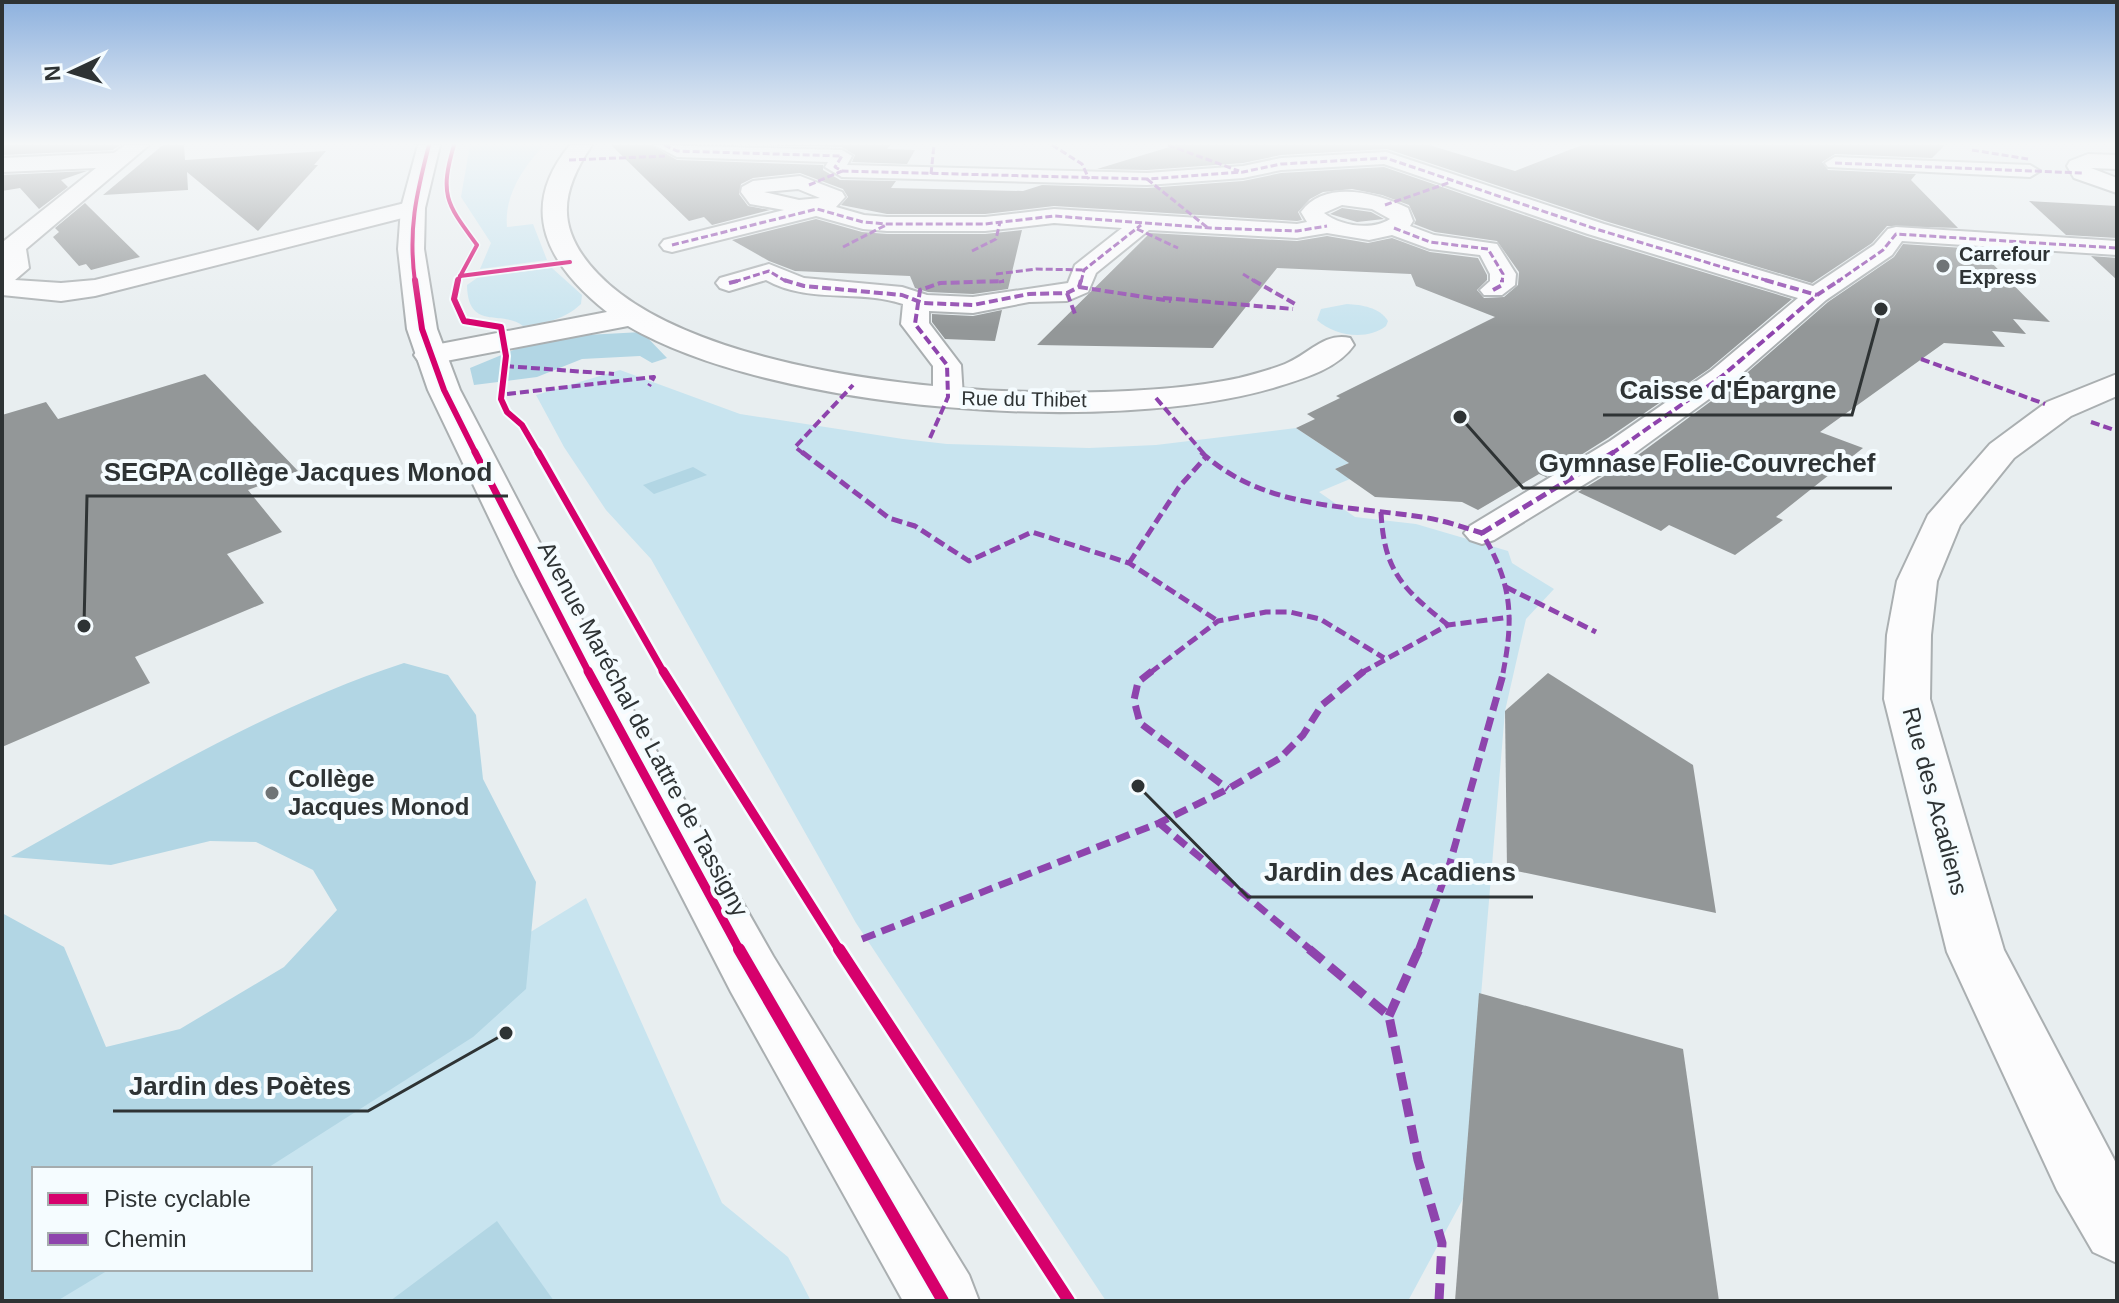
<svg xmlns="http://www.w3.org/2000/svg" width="2119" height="1303" viewBox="0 0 2119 1303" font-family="Helvetica,sans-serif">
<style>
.green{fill:#c8e4ef}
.forest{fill:#b2d6e4}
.building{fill:#939798}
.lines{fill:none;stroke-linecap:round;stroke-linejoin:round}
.pedestrian-casing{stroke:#aaafb1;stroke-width:4}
.minor-casing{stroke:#aaafb1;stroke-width:4}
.tertiary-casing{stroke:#aaafb1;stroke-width:4}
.pedestrian{fill:#fcfcfd;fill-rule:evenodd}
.minor{fill:#fcfcfd;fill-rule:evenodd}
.tertiary{fill:#fcfcfd;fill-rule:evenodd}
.quiet-far4{stroke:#8e44ad;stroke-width:3;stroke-dasharray:7 3;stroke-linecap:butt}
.quiet-far3{stroke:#8e44ad;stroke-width:4;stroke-dasharray:9 4;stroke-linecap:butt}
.quiet-far2{stroke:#8e44ad;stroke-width:5;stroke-dasharray:11 5;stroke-linecap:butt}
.quiet-far1{stroke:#8e44ad;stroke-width:7;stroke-dasharray:14 7;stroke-linecap:butt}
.quiet{stroke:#8e44ad;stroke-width:9;stroke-dasharray:18 9;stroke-linecap:butt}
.cycleway-far4-casing{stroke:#f5fcff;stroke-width:7}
.cycleway-far3-casing{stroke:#f5fcff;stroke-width:10}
.cycleway-far2-casing{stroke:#f5fcff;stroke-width:12}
.cycleway-far1-casing{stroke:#f5fcff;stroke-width:14}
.cycleway-casing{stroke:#f5fcff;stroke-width:17}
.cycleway-far4{stroke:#d6006c;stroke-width:4}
.cycleway-far3{stroke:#d6006c;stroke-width:6}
.cycleway-far2{stroke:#d6006c;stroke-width:7}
.cycleway-far1{stroke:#d6006c;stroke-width:9}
.cycleway{stroke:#d6006c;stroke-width:12}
.poi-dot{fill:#6f7476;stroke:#f5fcff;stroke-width:3}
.labels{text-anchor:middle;stroke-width:8;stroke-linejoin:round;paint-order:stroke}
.far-poi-label{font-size:20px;font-weight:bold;fill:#2e3334;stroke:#f5fcff;text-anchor:start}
.far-street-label{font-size:20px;fill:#2e3334;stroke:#f5fcff}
.street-label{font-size:24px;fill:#2e3334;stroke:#f5fcff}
.poi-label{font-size:24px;font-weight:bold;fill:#2e3334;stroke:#f5fcff;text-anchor:start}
.leader{fill:none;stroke:#2e3334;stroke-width:3}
.callout-dot{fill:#2e3334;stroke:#f5fcff;stroke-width:3}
.callout-label{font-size:26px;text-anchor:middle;font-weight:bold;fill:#2e3334;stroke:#f5fcff;stroke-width:8;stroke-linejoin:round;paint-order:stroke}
</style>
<rect width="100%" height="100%" fill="#e8eef0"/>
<g class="green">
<path d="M470,145H544C523,168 504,195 507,227L533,224L547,260L480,269L491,243L461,197Z"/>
<path d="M552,268L582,295L581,304C564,320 545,323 523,326C502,309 468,332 467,285L477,278Z"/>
<path d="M1347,304C1362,305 1379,307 1388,321L1386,326C1367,341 1334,336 1317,320L1321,309Z"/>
<path d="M620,370L740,414L903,439L947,444L1089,448L1156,445L1296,428L1349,463L1335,469L1350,479L1319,492L1355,517L1416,524L1508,551L1512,563L1554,589L1526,619L1505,711L1464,1197L1408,1301H1106L856,923L651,559L606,510L564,447L536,395Z"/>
<path d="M586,898L722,1203L788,1257L811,1301H2L34,1269H310V1169H144Z"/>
</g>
<g class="forest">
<path d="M642,332L667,358L652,363L640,356L582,359L537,377L474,385L470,368L523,346L586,335Z"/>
<path d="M693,467L707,475L654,494L643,485Z"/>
<path d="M404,663L448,675L476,715L483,779L536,882L526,989L473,1037L266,1169H34V1269H110L57,1301H2V913L64,947L106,1047L180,1029L284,967L337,910L313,870L256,842L210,841L111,865L11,857C138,786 266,708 404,663Z"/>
<path d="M497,1221L554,1301H390Z"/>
</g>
<g class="building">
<path d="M2,145H120L113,150L2,155Z"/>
<path d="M163,145H184L185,160L326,151L314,165H318L258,231L187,172L188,190L103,195Z"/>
<path d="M611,145H651L677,160L823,165V170L840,180L896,181L891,188L1023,191L1042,185L1147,188L1243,181L1281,173L1384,167L1587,237L1792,299L1709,369L1608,438L1546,477L1539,474L1478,510L1462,502L1375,497L1335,469L1349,463L1296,428L1315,419L1307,414L1340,398L1336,396L1495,317L1416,286L1411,274L1277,268L1213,348L1037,345L1150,233L1297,241L1327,236L1368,243L1392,238L1430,252L1478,258L1487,275V280L1477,290L1484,298L1504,297L1518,285L1519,272L1497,241L1435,232L1414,224L1416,220L1409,205L1382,195L1352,189L1323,192L1310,199L1298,212L1302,220L1297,221L1054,206L985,214H887L841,205L848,197L843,189L800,173L753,178L741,184L739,194L748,206L770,210L712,225L704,217L689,221Z"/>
<path d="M753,145H890L887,149L915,150L907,164L852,162L855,155L842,147Z"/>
<path d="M1176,145H1429L1515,171L1582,145H1945L1932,158L1835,154L1822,162L1828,170L1916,174L1911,180L1958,228L1887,226L1872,243L1812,283L1605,221L1387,149L1281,155L1243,163L1147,170L1097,169Z"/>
<path d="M87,171L61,180L68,187L39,209L20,188L2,191V175Z"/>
<path d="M2029,201L2117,206V238L2066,235Z"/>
<path d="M85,203L89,207L140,257L91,270L86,264L79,266L53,237L59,232L55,228Z"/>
<path d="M1342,208L1371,212L1384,219L1357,222L1330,214Z"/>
<path d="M816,219L862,232L887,234H985L1022,230L1008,289L973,294L928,292L915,288L910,276L795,271L769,261L732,240Z"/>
<path d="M1903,244L1978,249L2050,322L2013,319L2026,334L1992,331L2005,347L1944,343L1820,432L1863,448L1776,517L1783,520L1735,555L1669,525L1661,531L1578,492L1634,458L1733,385L1828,302L1894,257Z"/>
<path d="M2091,256L2117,258V280Z"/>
<path d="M1002,310L995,341L945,339L932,322V314L973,316Z"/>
<path d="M205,374L298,471L248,490L282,532L227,554L264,603L135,657L150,683L2,747V415L46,402L58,419Z"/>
<path d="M1548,673L1693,765L1716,913L1507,869L1505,711Z"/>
<path d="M1479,993L1683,1049L1719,1301H1455Z"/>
</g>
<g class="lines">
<defs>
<g id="pedestrian">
<path d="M654,145L842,150L852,156L847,165L1147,173L1243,166L1281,158L1386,152L1604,224L1813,286L1874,245L1888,229L1896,227L2117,241V255L1902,241L1892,255L1826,300L1731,383L1632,455L1494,540L1482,544L1470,540L1464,533L1470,526L1610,441L1711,371L1798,298L1588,234L1384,164L1281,170L1243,178L1147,185L842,177L825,167L828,162L677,157Z"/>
<path d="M1835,157L2030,165L2040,171L2030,177L1828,167L1825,163Z"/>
<path d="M800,176L842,192L845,197L836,207L864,215L887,217H985L1054,209L1297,224L1307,222L1301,212C1325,179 1377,193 1408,208L1413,221L1410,226L1434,235L1497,244L1516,274L1515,285L1502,295H1484L1480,290L1490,281V274L1480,255L1430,249L1392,235L1369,240L1327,233L1297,238L1149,230L1096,273L1088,292L1067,301L1029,302L973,313L929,311V323L961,365L963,397L959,403L948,406L937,403L933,397V366L901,324L903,304C858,289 808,304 766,280L729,291L720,288L716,283L720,278L769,264L804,278L902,287L927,295L973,297L1068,283L1075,265L1122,228L1054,223L985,231H887L863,229L816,216L672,252L664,250L660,245L664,240L784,210L750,204L741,192L742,187L753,181ZM798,189L820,198L799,200L764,192ZM1342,205L1372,209L1390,219C1372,231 1340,226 1324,213Z"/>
</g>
<g id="minor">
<path d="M125,145H149L26,249L29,268L15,280L61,283L95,280L413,201L422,203L425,208L422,213L95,296L61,301L2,295L4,241L96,168L2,172V158L114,153Z"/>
<path d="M570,145H592C559,193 556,230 598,274C710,392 1086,411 1239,378C1254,374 1270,370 1285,364C1308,355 1324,332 1350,338L1354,345C1338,369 1302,379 1276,387C1114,436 775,412 628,326L430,364L419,362L414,355L419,348L607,312C549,266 516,210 570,145Z"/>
<path d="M2088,154L2117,155V169L2091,168L2117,178V193L2074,178L2067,166L2070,161Z"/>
<path d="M2117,374V396L2071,416L2014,458L1960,525L1937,581L1931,635L1930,699L2004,950L2117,1165V1263L2093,1252L2057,1190L1947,952L1884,699L1887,635L1897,581L1928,515L1990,444L2047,402Z"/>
</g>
<path id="tertiary" d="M418,145H440L425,208L424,249L437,329L460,390L556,574L773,956L969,1275L979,1301H903L731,992L516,574L428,390L407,329L398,249L401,208Z"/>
</defs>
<use href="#pedestrian" class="pedestrian-casing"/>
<use href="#minor" class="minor-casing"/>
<use href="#tertiary" class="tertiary-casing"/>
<use href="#pedestrian" class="pedestrian"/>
<use href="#minor" class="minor"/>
<use href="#tertiary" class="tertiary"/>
<g class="quiet-far4">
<path d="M664,145L677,151L842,156L835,167L842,171L1147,179L1243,172L1281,164L1386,158L1596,229L1772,282"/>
<path d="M1052,145L1082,164L1089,179"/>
<path d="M1168,145L1239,171"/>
<path d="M1972,150L2028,159"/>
<path d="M569,160L665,156"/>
<path d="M1835,163L2082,173"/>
<path d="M931,174L934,145"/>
<path d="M1147,179L1208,228"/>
<path d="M809,185L842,171"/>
<path d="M1385,205L1451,182"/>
<path d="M1394,228L1430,242L1488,249L1503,274L1502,282"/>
<path d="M1137,229L1178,248"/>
<path d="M672,245L817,209L863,222L887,224H985L1054,216L1211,228L1297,231L1327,226"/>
<path d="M843,247L886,225"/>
<path d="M972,251L996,239L1000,222"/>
<path d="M996,274L1036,269L1084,270"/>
<path d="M1243,274L1256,282"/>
<path d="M734,282L769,271L787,282"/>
<path d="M999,282L1004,281"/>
<path d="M1081,282L1084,270L1141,225"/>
<path d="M1837,282L1883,250L1896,234L2117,248"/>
</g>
<g class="quiet-far3">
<path d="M784,280L804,286L902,295L923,303L973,305L1029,294L1067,293L1079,287L1081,280"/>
<path d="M1253,280L1295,304"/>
<path d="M1765,280L1817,295"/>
<path d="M729,283L741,280"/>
<path d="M1079,287L1171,301"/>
<path d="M1493,290L1502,285V280"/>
<path d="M1067,293L1075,314"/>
<path d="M1163,298L1293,309"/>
<path d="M1921,359L2045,404"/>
<path d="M505,366L614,374"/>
<path d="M507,394L654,377L649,386"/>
<path d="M1156,398L1204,454"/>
<path d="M2091,422L2117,431"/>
<path d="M930,438L948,397L947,365L915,324L920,290L940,283L1004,281"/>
<path d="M804,454L795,447L853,385"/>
<path d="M1611,454L1721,377L1817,295L1840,280"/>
</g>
<g class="quiet-far2">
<path d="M802,452L889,518L915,526L969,561L1032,532L1129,563L1218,621"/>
<path d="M1201,452C1263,509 1344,505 1422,517C1443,520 1462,527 1482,533C1512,583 1514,617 1503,673"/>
<path d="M1381,512C1384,572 1403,589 1448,625"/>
<path d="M1482,533L1614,452"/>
<path d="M1129,563L1179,487L1206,457"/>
<path d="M1506,587L1596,632"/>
<path d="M1150,673L1218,621L1266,612H1290L1320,619L1384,658"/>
<path d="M1361,673L1448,625L1511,617"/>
</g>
<g class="quiet-far1">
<path d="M1152,671L1138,682L1134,700L1140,723L1228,789"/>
<path d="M1159,823L1312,951"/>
<path d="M862,939L1159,823L1228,789L1280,758L1303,735L1322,705L1364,671"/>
<path d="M1418,951L1450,863L1504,671"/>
</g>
<g class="quiet">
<path d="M1309,949L1389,1016L1418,1160L1442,1243L1439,1301"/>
<path d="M1389,1016L1419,949"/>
</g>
<defs>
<g id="cycleway-far4">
<path d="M454,145C439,196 447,204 477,245L457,282"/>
<path d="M460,276L570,262"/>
<path d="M415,282C408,230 416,195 429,145"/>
</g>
<g id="cycleway-far3">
<path d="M415,280L422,329L444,390L476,454"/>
<path d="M458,280L454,299L464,321L501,327L506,356L501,399L507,412L522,425L539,454"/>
</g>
<g id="cycleway-far2">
<path d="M475,452L589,673"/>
<path d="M538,452L664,673"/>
</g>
<g id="cycleway-far1">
<path d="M588,671L740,951"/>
<path d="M663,671L840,951"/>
</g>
<g id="cycleway">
<path d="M739,949L943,1301"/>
<path d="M839,949L1069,1301"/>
</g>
</defs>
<use href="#cycleway-far4" class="cycleway-far4-casing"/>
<use href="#cycleway-far3" class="cycleway-far3-casing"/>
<use href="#cycleway-far2" class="cycleway-far2-casing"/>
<use href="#cycleway-far1" class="cycleway-far1-casing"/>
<use href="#cycleway" class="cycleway-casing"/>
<use href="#cycleway-far4" class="cycleway-far4"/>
<use href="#cycleway-far3" class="cycleway-far3"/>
<use href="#cycleway-far2" class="cycleway-far2"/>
<use href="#cycleway-far1" class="cycleway-far1"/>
<use href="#cycleway" class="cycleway"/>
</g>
<linearGradient id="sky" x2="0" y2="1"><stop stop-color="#8db1de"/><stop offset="0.44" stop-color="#f5f7f8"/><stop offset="1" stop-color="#f5f7f8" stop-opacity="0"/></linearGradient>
<rect width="2119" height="327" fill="url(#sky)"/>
<g class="poi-dot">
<circle cx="1943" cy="266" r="8"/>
<circle cx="272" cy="793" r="8"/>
</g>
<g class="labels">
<g class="far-poi-label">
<text x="1959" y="261">Carrefour<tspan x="1959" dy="23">Express</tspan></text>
</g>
<g class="far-street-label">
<text transform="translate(1024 399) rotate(1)" y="7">Rue du Thibet</text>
</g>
<g class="street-label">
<text transform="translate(643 729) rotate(62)" y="8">Avenue Maréchal de Lattre de Tassigny</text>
<text transform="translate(1935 801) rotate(75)" y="8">Rue des Acadiens</text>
</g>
<g class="poi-label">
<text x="288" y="787">Collège<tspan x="288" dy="28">Jacques Monod</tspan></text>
</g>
</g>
<path class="leader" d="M1881 309L1852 415H1603M1460 417L1523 488H1892M84 626L87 496H508M1138 786L1248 897H1533M506 1033L368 1111H113"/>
<g class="callout-dot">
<circle cx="1881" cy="309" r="8"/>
<circle cx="1460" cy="417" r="8"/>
<circle cx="84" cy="626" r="8"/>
<circle cx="1138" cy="786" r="8"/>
<circle cx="506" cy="1033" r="8"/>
</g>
<g class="callout-label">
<text x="1728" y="399">Caisse d'Épargne</text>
<text x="1707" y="472">Gymnase Folie-Couvrechef</text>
<text x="298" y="481">SEGPA collège Jacques Monod</text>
<text x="1390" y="881">Jardin des Acadiens</text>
<text x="240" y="1095">Jardin des Poètes</text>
</g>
<rect width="2119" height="1303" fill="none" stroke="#2e3334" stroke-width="8"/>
<rect x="32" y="1167" width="280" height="104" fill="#f5fcff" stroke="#a5acae" stroke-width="2"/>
<rect x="48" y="1193" width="40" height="12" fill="#d6006c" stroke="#a5acae" stroke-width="2"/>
<text x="104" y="1207" font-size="24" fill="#2e3334">Piste cyclable</text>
<rect x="48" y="1233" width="40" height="12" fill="#8e44ad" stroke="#a5acae" stroke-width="2"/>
<text x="104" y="1247" font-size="24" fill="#2e3334">Chemin</text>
<g transform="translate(72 72) rotate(266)" stroke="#f5fcff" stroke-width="6" paint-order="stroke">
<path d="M0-6L14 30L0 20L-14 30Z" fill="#2e3334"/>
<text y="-12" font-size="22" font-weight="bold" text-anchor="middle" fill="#2e3334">N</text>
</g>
</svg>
